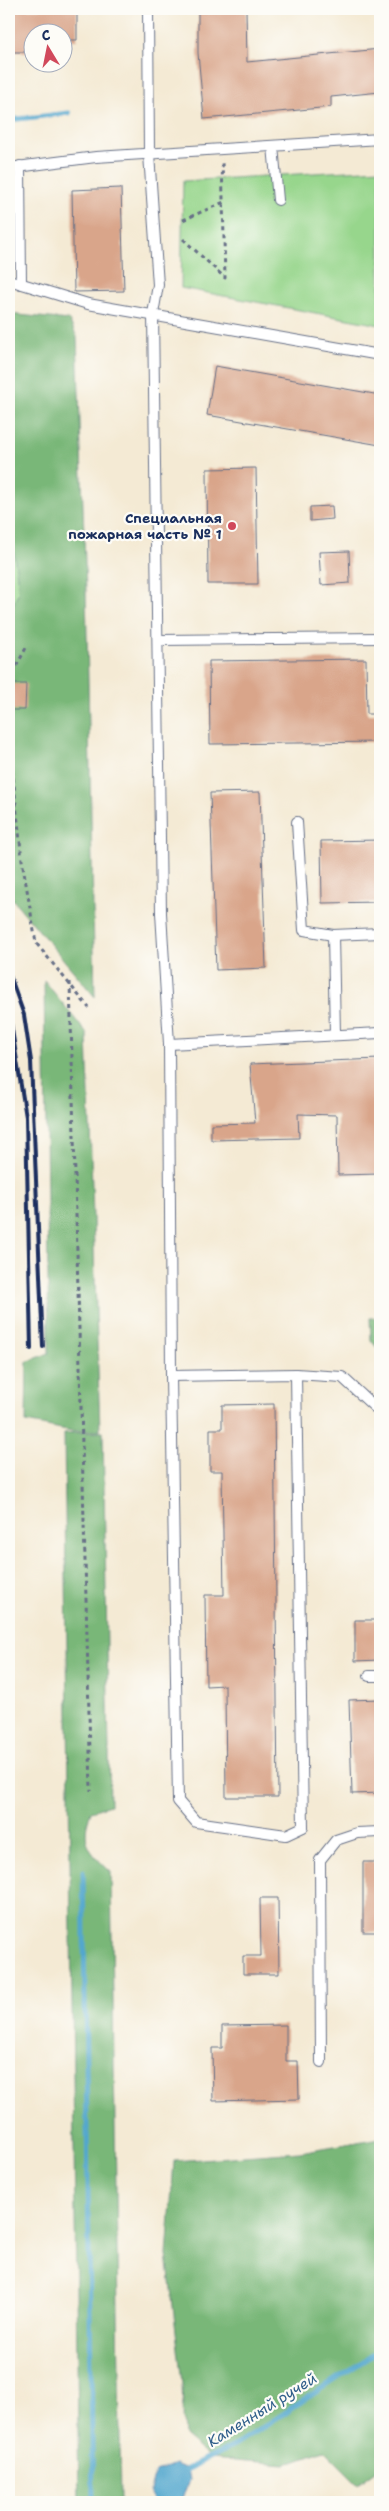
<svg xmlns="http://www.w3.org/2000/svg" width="389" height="2511" viewBox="0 0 389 2511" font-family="'Shantell Sans',sans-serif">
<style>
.green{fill:#97d68c;stroke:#598275}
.forest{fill:#79b778;stroke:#4a736b}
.water{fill:#52a7ce;stroke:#366b96}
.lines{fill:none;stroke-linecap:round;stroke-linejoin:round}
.stream{stroke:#52a7ce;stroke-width:5}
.building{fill:#d9a58a}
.lane-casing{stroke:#677087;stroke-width:12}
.path{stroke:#677087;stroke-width:3;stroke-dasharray:4 4;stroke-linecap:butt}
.lane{stroke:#fff;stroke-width:10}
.rail{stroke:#1b2f5e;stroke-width:4}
.poi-dot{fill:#d1495b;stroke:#fdfcf7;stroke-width:2}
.labels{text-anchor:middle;stroke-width:4.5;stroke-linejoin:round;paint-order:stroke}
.poi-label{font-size:14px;font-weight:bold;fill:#1b2f5e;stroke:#fdfcf7;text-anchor:end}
.water-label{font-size:15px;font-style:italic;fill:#315f8b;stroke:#fdfcf7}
</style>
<rect width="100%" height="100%" fill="#fdfcf7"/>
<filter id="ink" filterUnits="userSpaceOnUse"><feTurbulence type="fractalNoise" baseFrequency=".02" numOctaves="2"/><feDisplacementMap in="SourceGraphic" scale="10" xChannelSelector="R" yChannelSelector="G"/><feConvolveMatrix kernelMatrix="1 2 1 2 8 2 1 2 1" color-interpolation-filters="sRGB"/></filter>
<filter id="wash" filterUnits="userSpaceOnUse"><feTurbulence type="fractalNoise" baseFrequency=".0096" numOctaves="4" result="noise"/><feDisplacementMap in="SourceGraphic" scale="20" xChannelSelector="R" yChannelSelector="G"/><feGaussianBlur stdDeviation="1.12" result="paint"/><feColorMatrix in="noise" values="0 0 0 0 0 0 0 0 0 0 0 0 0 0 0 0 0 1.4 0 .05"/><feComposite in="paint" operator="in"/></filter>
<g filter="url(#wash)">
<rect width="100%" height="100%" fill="#f4ead4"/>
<g class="green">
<path d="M380,169V325L181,288L183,181Z"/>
<path d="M9,549L14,552L19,592L9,613Z"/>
</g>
<g class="forest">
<path d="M9,314L69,320L77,337L86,591L95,997L9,895V613L19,592L14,553L9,549Z"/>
<path d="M44,980L87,1034L100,1431H72L26,1422L27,1362L49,1353Z"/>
<path d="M370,1318H380V1352L371,1340Z"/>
<path d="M103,1432L110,1805L91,1811C80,1842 88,1851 111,1872L121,2502H79L64,1433Z"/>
<path d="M380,2138V2468L358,2484L324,2450L286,2464L210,2458L184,2436L182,2383L167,2255L174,2161L300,2152Z"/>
</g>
<path class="water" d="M175,2464L187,2469L189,2480L181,2502H154L150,2491L155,2472Z"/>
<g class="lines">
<g class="stream">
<path d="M9,120L69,113"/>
<path d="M83,1872L93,2502"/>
<path d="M185,2473L187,2469L236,2445L380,2350"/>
</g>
</g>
<g id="blocks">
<g class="building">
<path d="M9,9H77V40H62V32H32V52H9Z"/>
<path d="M198,9H246L247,62L380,49V92L331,97V107L204,119L198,53Z"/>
<path d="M121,188L124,291L74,292L72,190Z"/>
<path d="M215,366L380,395V445L207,415Z"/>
<path d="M256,468L258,584H208L207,469Z"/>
<path d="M332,506L333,519L310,521V507Z"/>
<path d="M349,551L350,583L321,585L319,552Z"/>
<path d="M366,659L367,714H380V742L210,744L209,661Z"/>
<path d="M10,684H26L25,710H10Z"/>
<path d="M260,792L266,968L216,970L210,793Z"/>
<path d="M380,840V902L322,903L321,841Z"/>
<path d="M380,1059V1174L338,1175L337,1115L298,1114L299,1138L211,1140V1124L255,1123L250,1064Z"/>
<path d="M274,1404L278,1797H226L225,1685L206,1686L205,1595H224L222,1471H210V1429H222V1405Z"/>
<path d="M355,1620H380V1660L355,1661Z"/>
<path d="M380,1699V1793L352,1794L349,1700Z"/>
<rect x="363" y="1862" width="17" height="70"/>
<path d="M260,1898H278L279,1974H243V1956H261Z"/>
<path d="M286,2025V2061H298L299,2099L213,2101L212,2048H222V2026Z"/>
</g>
</g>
</g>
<g filter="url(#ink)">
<use href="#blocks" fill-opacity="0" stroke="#677087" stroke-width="1"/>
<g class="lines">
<defs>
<g id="lane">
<path d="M148,9L149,154L158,285L153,314L161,913L169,1044L171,1376L178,1801L196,1822L286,1835L303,1827L296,1374"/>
<path d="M273,146L278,200"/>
<path d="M20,166L21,284"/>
<path d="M9,168L96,157L380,139"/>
<path d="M9,280L88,304L380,355"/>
<path d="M159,640L380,638"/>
<path d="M297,822L304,930L333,935L380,933"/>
<path d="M333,935L335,1034"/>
<path d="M169,1044L380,1033"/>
<path d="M171,1376L296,1374L342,1377L380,1412"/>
<path d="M369,1676H380"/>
<path d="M321,2062L320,1860L336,1840L357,1833L380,1832"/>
</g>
</defs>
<use href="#lane" class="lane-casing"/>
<g class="path">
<path d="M183,220L224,202"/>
<path d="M183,239L225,278L222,160"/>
<path d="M9,669L17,665L26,648"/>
<path d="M9,738L22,860L36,943L89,1008"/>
<path d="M70,982L91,1791"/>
</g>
<use href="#lane" class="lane"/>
<g class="rail">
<path d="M9,973L24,1015L31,1061L43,1347"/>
<path d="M9,1011L26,1117L31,1349"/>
</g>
</g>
</g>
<circle class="poi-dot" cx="232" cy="526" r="5"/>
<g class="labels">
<g class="poi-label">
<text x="222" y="523">Специальная<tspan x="222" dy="16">пожарная часть № 1</tspan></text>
</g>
<g class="water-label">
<text transform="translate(262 2410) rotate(-32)" y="5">Каменный ручей</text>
</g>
</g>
<rect width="389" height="2511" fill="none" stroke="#fdfcf7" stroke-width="30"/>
<g transform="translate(48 48) rotate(350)"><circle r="24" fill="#fdfcf7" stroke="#a3aaba"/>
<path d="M0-4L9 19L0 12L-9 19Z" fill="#d1495b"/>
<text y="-8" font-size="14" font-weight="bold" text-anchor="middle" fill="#1b2f5e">С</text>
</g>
</svg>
